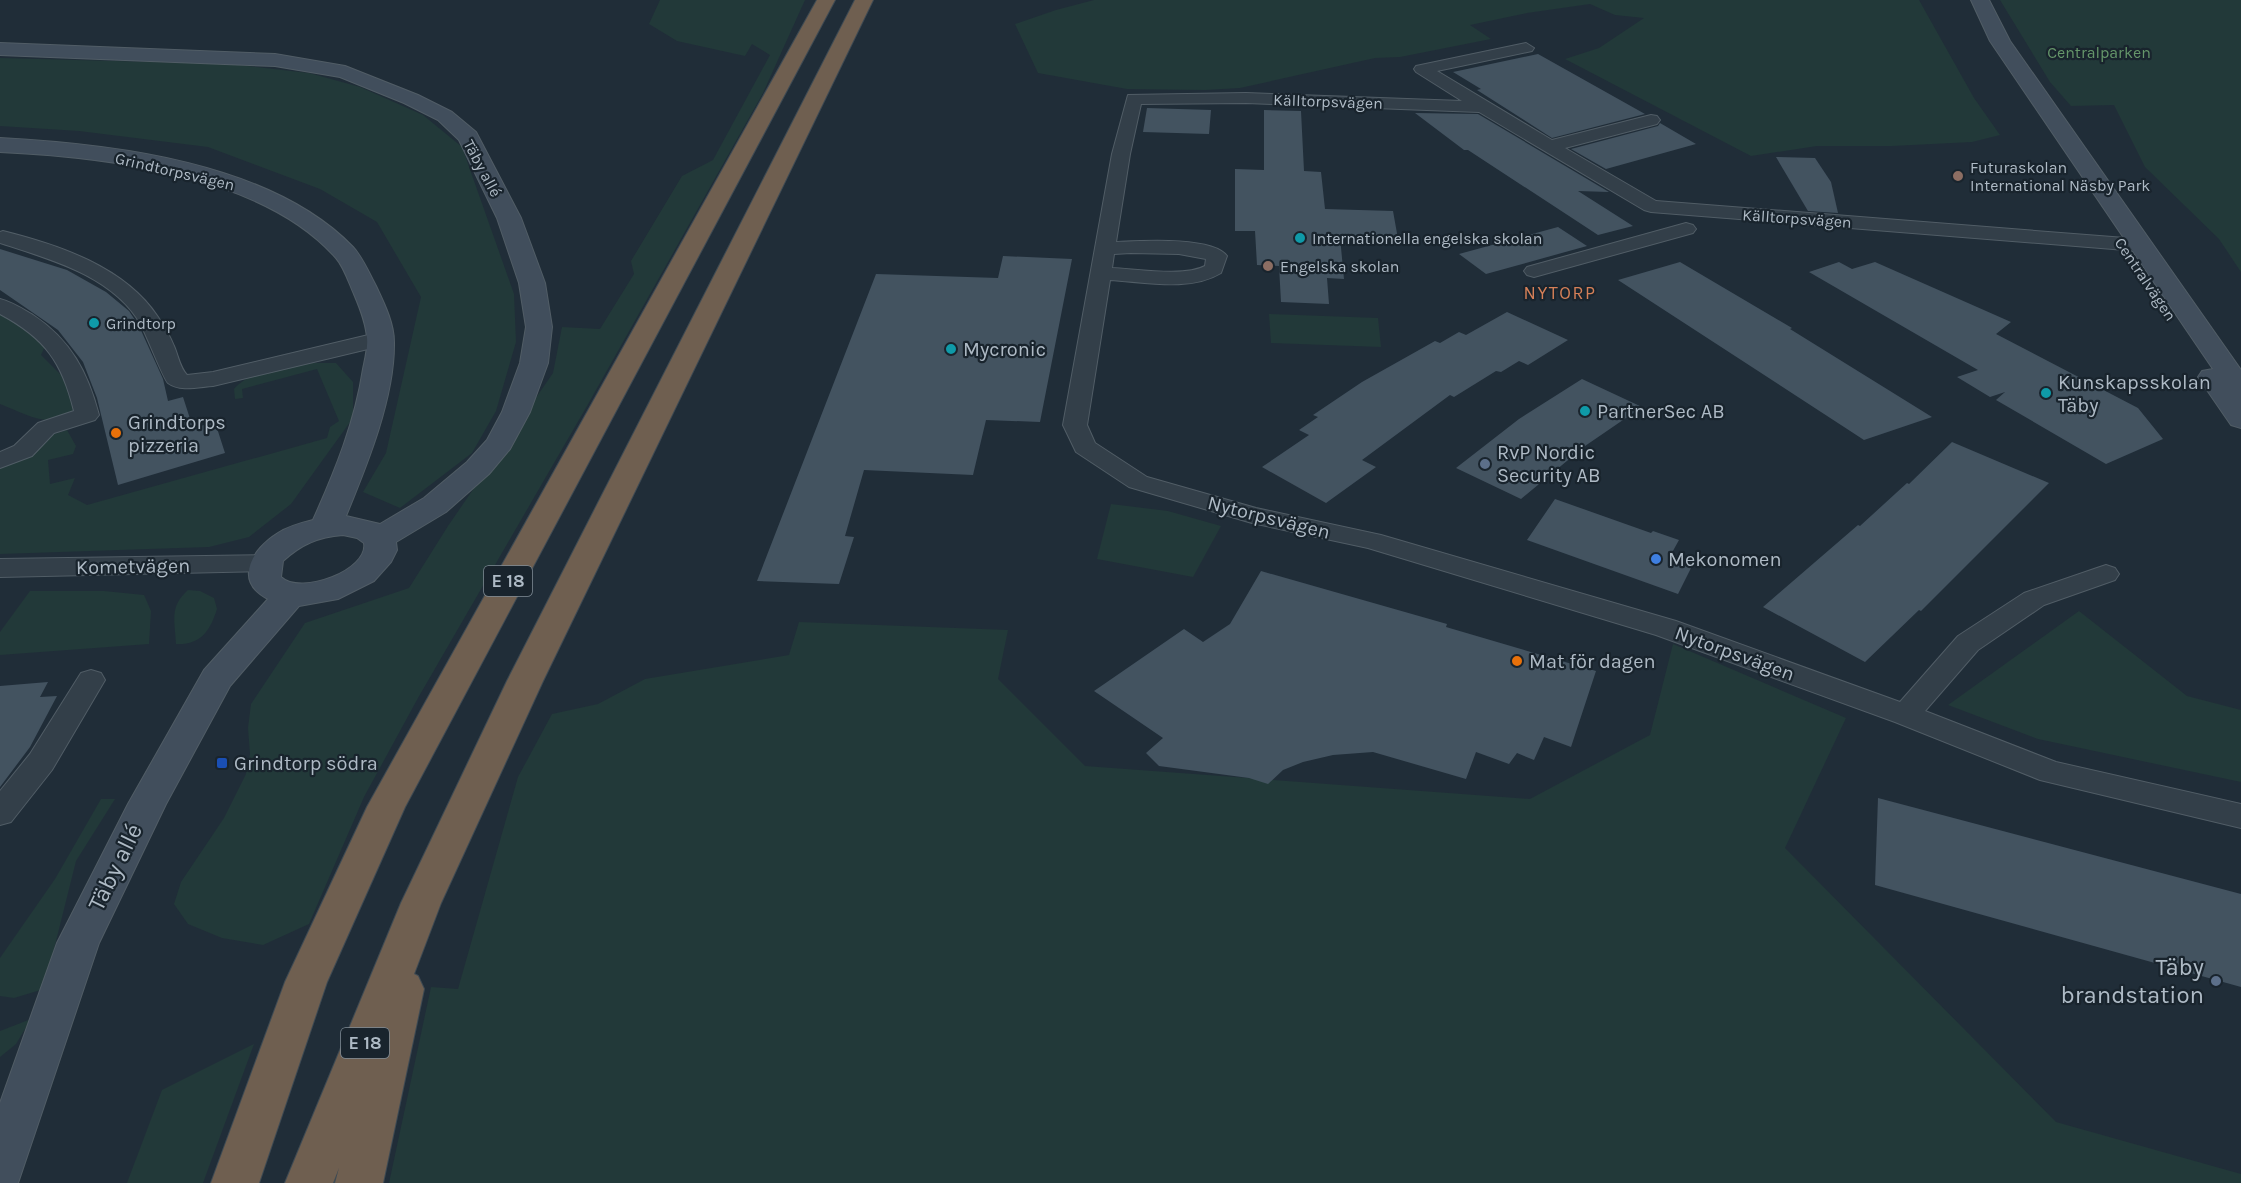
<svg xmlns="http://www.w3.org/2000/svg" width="2241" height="1183" viewBox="0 0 2241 1183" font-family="Karla,sans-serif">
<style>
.green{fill:#223939}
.building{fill:#435360}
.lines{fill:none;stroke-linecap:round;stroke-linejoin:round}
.street-casing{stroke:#515d66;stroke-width:2}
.secondary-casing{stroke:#515d66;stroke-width:2}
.highway-casing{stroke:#3e4a53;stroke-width:2}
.street{fill:#333f49;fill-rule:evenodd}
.secondary{fill:#414e5c;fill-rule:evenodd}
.highway{fill:#6f5f50;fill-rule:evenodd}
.education-dot{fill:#8d6e63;stroke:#19242d;stroke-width:2}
.culture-dot{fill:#0f9aa8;stroke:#19242d;stroke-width:2}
.food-dot{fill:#e8710a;stroke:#19242d;stroke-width:2}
.service-dot{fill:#5c6f8a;stroke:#19242d;stroke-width:2}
.shop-dot{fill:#3f7fe0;stroke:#19242d;stroke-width:2}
.transit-dot{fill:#1a4fb4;stroke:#19242d;stroke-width:2}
.labels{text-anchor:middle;stroke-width:4.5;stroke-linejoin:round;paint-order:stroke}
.far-park-label{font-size:16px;fill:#65966a;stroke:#19242d}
.far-street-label{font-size:16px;fill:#aebac5;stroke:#19242d}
.far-poi-label{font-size:16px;fill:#aebac5;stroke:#19242d;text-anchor:start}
.far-neighbourhood-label{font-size:18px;letter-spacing:1.5px;fill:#d68058;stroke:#19242d}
.shield{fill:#19242d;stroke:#818d97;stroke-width:1.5}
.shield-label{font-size:18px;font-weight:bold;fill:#aebac5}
.poi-label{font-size:20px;fill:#aebac5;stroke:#19242d;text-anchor:start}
.street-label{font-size:20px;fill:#aebac5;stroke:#19242d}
.near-street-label{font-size:24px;fill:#aebac5;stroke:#19242d}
.near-poi-label{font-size:24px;fill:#aebac5;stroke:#19242d;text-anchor:end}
</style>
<rect width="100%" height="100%" fill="#202d38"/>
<g class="green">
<path d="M660,0H805L763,93L587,406L418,698L364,797L309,924L263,945L222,938L188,924L174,904L181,882L224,818L246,774L250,754L248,728L251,704L305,623L409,588L448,526L553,373L562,327L600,329L634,274L631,261L682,176L713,160L770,55L752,44L745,56L677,41L649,24Z"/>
<path d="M1094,0H1919L1974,98L2000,135L1972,142L1892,146H1817L1751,156L1565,59L1599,48L1644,18L1615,15L1590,4L1527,13L1470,25L1491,39L1400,57L1375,58L1240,88L1205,90L1127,89L1038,73L1015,24L1056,10Z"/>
<path d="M2000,0H2241V272L2219,239L2145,167L2114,105L2071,106L2050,82Z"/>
<path d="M0,58L231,64L309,73L360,87L423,115L462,147L514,294L516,342L496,411L472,453L400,508L363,492L386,453L421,297L377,222L320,189L208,147L79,131L0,126Z"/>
<path d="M0,309L47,342L41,355L64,378L74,410C53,432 24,413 0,404Z"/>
<path d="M1269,314L1378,318L1381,347L1271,343Z"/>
<path d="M308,363H336L353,382V418L291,504L249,537L209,547L0,554V459L17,446L67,430L76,446L73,454L48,460L50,484L75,478L68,495L87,505L327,438L330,427L339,421L317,369L242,389L243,398L235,399L234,389C250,370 284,368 308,363Z"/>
<path d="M1111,504L1168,511L1221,526L1193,577L1097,559Z"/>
<path d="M188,590L200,591L214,598L217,609C210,631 201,645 176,644C175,620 169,607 188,590Z"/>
<path d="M30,591H104L144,595L151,611L149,644L0,655V632Z"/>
<path d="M2079,611L2187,696L2241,710V782L2038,739L1948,705Z"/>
<path d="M799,622L1008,630L998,679L1085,766L1530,799L1650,735L1673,644L1846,718L1785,848L2056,1122L2241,1174V1183H389L431,987L458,989L518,777L552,714L598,704L645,679L789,655Z"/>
<path d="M101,799H115L76,861L44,989L14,998L0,996V958L55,879Z"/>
<path d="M31,1019L16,1044L0,1057V1031Z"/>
<path d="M254,1044L203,1183H127L162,1090Z"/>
</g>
<g class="building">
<path d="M1538,54L1645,114L1552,138L1477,90L1481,89L1453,72Z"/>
<path d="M1147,108L1211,110L1209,134L1143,132Z"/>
<path d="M1264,110L1301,111L1304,171L1321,172L1325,209L1393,211L1398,239L1340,237L1344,279L1327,278L1329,304L1281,302L1279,266L1257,265L1255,231H1235V169L1264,170Z"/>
<path d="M1415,113L1478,114L1609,192L1578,191L1633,226L1598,235L1468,150H1464Z"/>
<path d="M1660,123L1696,144L1606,169L1571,149L1658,126Z"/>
<path d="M1776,157L1815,158L1831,182L1838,213L1808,211Z"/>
<path d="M1558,227L1587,246L1486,274L1459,254Z"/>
<path d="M0,249L67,270L106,292L129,311L139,326L163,379L168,401L183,397L193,428L215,422L225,453L118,485L97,398L83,362L58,330L0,290Z"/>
<path d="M1003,256L1072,259L1040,422L986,420L973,475L864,470L845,536L854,537L839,584L757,581L876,274L998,278Z"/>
<path d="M1680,262L1792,328L1790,329L1932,417L1864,440L1618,280Z"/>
<path d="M1839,262L1852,269L1875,262L2011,322L1996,334L2138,408L2163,439L2106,464L1996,400L2005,392L1990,397L1957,377L1978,370L1809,272Z"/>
<path d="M1507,312L1568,340L1528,365L1519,361L1501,372L1496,371L1454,397L1450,395L1362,460L1376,467L1326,503L1262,467L1309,435L1299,430L1318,417L1313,415L1362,382L1435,341L1440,343L1459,332L1466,335Z"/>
<path d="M1582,379L1642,407L1585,446L1521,499L1456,468L1519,419Z"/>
<path d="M1952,442L2049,483L1921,611L1919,610L1865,662L1763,607L1858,525L1860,526L1907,483L1909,484Z"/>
<path d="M1555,499L1651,533L1653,531L1679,540L1669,558L1692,566L1678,594L1527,540Z"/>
<path d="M1261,571L1447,624L1446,627L1596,671L1571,747L1544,737L1534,760L1517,753L1509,764L1476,752L1466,779L1373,752L1333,755L1303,762L1283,770L1268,784L1249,778L1159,766L1146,753L1163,738L1094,691L1184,629L1203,642L1230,624Z"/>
<path d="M48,682L40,697L57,696L30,747L0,787V686Z"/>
<path d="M1878,798L2241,894V987L1875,885Z"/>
</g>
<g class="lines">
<defs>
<g id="street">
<path d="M1526,43L1534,48L1532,51L1437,71L1552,140L1651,115L1657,116L1660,120L1657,124L1565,148L1656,201L2138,239L2145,241L2148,245L2145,249L2138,251L1651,212L1644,210L1479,112L1246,103L1141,104L1130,154L1116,242C1139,241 1213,236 1227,256L1221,273C1190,292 1145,282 1110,280L1087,425L1095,443L1147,477L1256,508L1381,535L1676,621L1900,702L1958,636L2024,593L2097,568L2106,565L2115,568L2119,574L2115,580L2044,605L1978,650L1925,711L2056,762L2241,804V828L2040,780L1895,722L1656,635L1368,548L1252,523L1129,487L1076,452L1063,425L1112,154L1128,95L1246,93L1462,101L1416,72L1414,69L1416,66ZM1131,253L1179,254L1206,259L1205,266C1185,277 1136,269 1112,268L1114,254Z"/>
<path d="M1686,223L1693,225L1696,229L1693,233L1534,277L1527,275L1524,271L1527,267Z"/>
<path d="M3,231C59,245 125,267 158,317C164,326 170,336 174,346C178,355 180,368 187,375L213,372L381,332L389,334L392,339L389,344L213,386C199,387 180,392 168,383C164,380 146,334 141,325C114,276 49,259 0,243V232Z"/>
<path d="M0,299C12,302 23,309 33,315C71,340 88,373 99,415L95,420L54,433L32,456L0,468V452L14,446L38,423L74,411C62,362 45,338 0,314Z"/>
<path d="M266,555L275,557L279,563L275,569L266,571L0,577V559Z"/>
<path d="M91,670L101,673L105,680L52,770L11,822L0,825V791L30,754L81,673Z"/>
</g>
<g id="secondary">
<path d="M1971,0H1989L2010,41L2241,370V428L2231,425L2198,377L2202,371L2213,369L1990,41Z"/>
<path d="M0,43L275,54L345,66L418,95L452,112L476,132L521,218L545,283L552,327L548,363L530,412L510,449L489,474L446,512L396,542L397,550L391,562L374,581L338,599L299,606L230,686L166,804L99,943L18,1183H0V1103L57,943L128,804L204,670L268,599C233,581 252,549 278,533C289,526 301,523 313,520C335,471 355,422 363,369C365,359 368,348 367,338C366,323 360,308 354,294C349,283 344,267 336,258C262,174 104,157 0,152V138C112,144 271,162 353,247C363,258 369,273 376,286C384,303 394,323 394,342C395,397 367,465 346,516L380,524L424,498L467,462L487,440L502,412L520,363L526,327L519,283L497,218L459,140L438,120L404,103L340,77L275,66L0,55ZM343,535L357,538L364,543C369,570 301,596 281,577L283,561C302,544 318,537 343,535Z"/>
</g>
<g id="highway">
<path d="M817,0H835L405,807L327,982L259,1183H211L285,982L367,807Z"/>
<path d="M855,0H873L543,681L441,903L414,974L418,976L424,989L383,1183H335L339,1168L333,1183H285L401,903L507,681Z"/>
</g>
</defs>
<use href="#street" class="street-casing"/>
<use href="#secondary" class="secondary-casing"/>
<use href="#highway" class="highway-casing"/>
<use href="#street" class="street"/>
<use href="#secondary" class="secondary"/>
<use href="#highway" class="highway"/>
</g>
<g class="education-dot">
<circle cx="1958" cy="176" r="6"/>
<circle cx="1268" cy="266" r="6"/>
</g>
<g class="culture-dot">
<circle cx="1300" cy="238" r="6"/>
<circle cx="94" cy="323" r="6"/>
<circle cx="951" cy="349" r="6"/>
<circle cx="2046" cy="393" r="6"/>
<circle cx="1585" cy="411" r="6"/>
</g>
<g class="food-dot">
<circle cx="116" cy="433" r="6"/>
<circle cx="1517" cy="661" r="6"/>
</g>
<g class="service-dot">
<circle cx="1485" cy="464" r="6"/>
<circle cx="2216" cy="981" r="6"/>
</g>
<circle class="shop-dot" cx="1656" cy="559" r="6"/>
<rect class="transit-dot" x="216" y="757" width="12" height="12" rx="3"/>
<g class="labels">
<g class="far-park-label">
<text x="2099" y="58">Centralparken</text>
</g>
<g class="far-street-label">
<text transform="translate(1328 101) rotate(2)" y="6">Källtorpsvägen</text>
<text transform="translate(483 168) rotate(62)" y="6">Täby allé</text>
<text transform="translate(175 171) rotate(13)" y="6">Grindtorpsvägen</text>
<text transform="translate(1797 218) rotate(4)" y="6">Källtorpsvägen</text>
<text transform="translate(2146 279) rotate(56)" y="6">Centralvägen</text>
</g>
<g class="far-poi-label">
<text x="1970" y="173">Futuraskolan<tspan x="1970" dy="18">International Näsby Park</tspan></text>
<text x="1312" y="244">Internationella engelska skolan</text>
<text x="1280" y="272">Engelska skolan</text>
<text x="106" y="329">Grindtorp</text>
</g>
<g class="far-neighbourhood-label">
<text x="1560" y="299">NYTORP</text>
</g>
<g class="shield">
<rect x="484" y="566" width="48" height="30" rx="4.5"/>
<rect x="341" y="1028" width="48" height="30" rx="4.5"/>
</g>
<g class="shield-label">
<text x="508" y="587">E 18</text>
<text x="365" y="1049">E 18</text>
</g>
<g class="poi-label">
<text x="963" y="356">Mycronic</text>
<text x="2058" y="389">Kunskapsskolan<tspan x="2058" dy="23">Täby</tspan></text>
<text x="1597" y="418">PartnerSec AB</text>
<text x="128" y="429">Grindtorps<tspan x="128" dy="23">pizzeria</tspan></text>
<text x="1497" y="459">RvP Nordic<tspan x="1497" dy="23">Security AB</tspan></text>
<text x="1668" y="566">Mekonomen</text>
<text x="1529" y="668">Mat för dagen</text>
<text x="234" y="770">Grindtorp södra</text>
</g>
<g class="street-label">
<text transform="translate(1269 517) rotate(14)" y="7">Nytorpsvägen</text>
<text transform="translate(133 566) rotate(-1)" y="7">Kometvägen</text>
<text transform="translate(1735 653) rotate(20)" y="7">Nytorpsvägen</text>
</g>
<g class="near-street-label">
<text transform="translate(115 867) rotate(-64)" y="8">Täby allé</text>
</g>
<g class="near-poi-label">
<text x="2204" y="975">Täby<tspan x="2204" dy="28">brandstation</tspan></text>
</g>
</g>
</svg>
